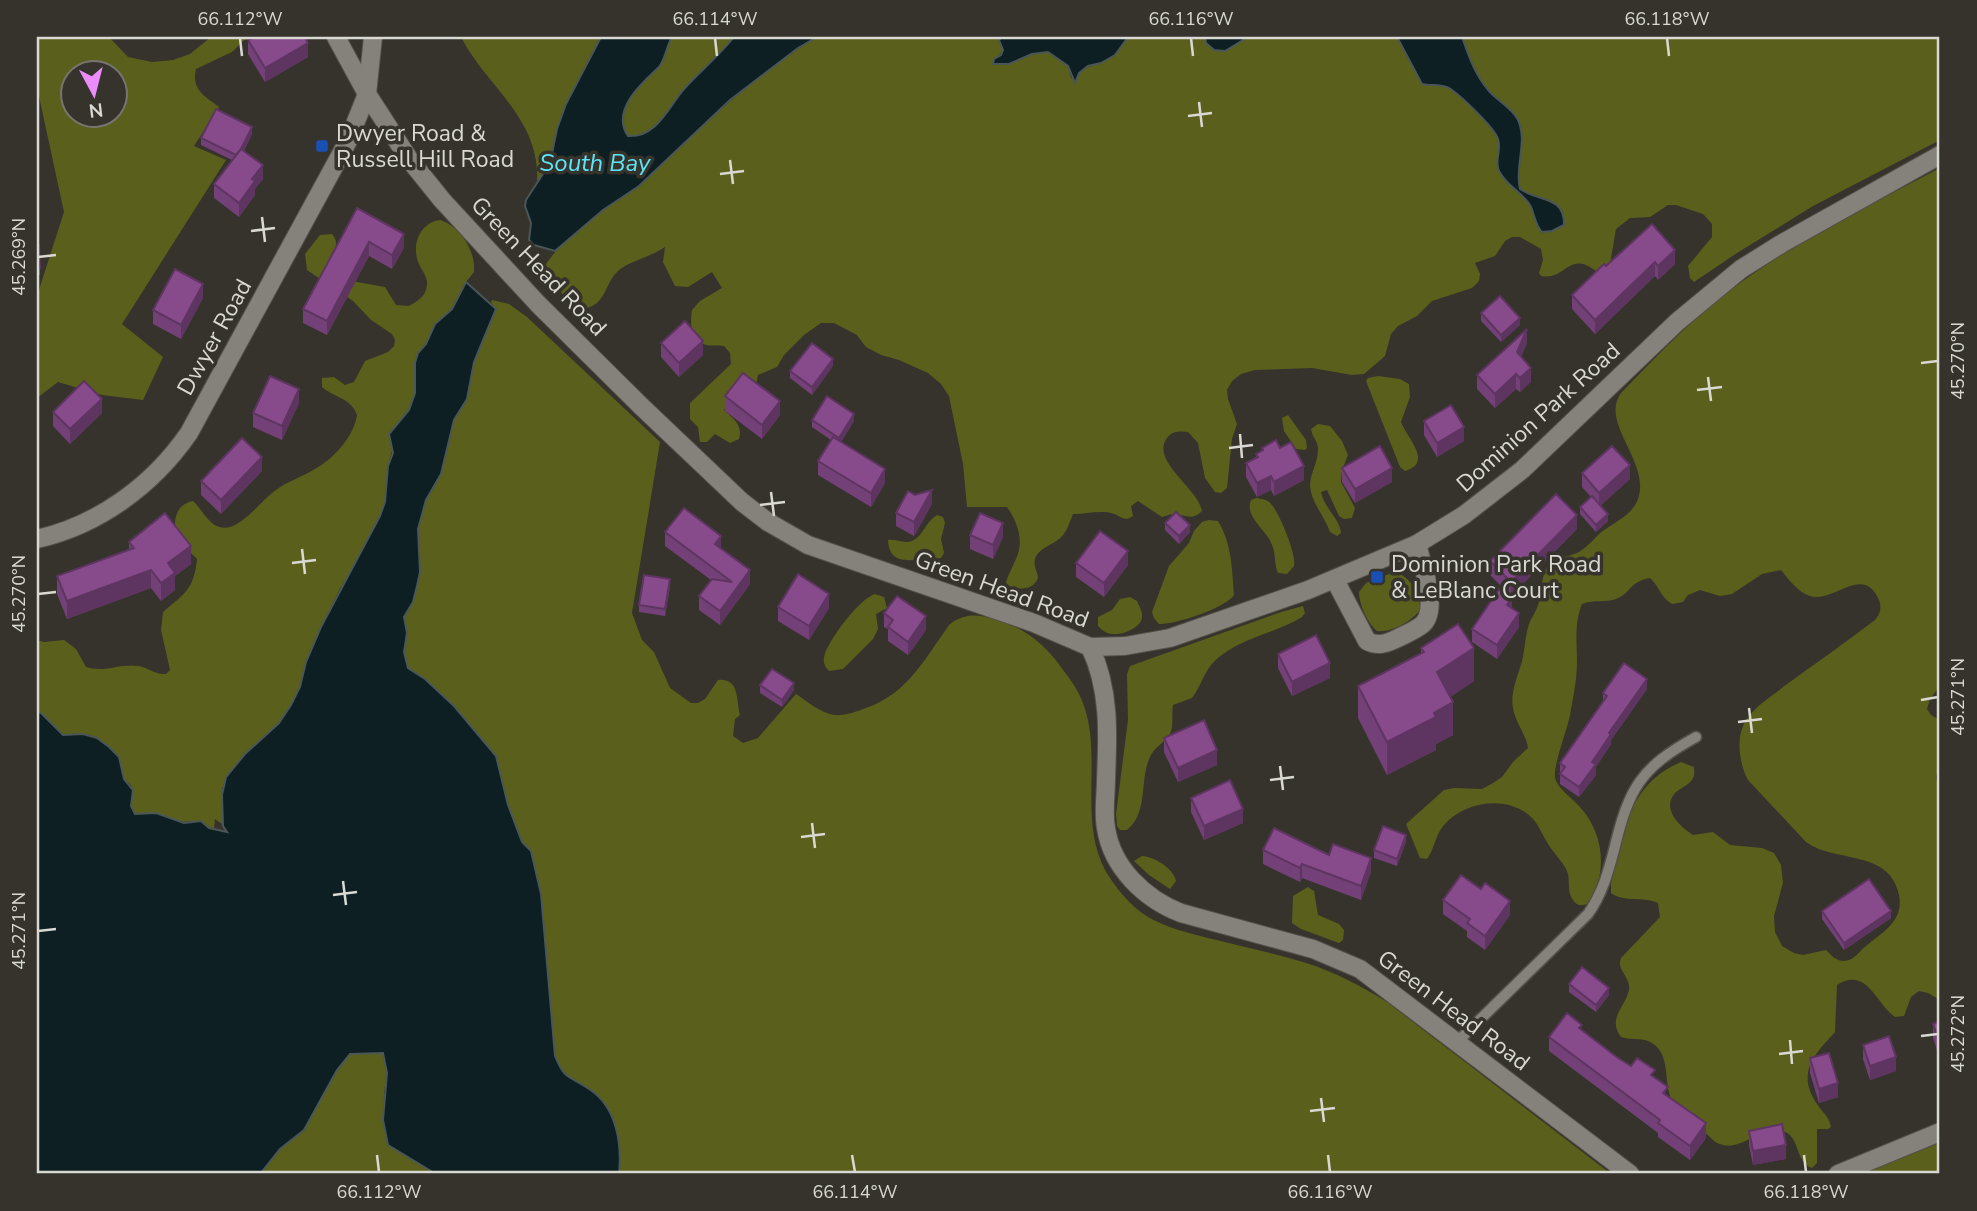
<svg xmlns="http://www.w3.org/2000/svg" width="1977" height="1211" viewBox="0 0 1977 1211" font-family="'Nunito Sans',sans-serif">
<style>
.green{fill:#5a601b;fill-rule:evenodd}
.water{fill:#0d1f22;stroke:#4a5657;stroke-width:2}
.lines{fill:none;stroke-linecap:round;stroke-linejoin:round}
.service-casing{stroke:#525049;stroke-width:13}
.minor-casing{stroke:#525049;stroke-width:20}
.tertiary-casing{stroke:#525049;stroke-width:20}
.service{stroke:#84827a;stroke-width:10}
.minor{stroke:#84827a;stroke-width:18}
.tertiary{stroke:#84827a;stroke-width:18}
.wall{fill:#744078}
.shaded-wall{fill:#5e3461}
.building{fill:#874b8b;stroke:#5e3461;stroke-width:2}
.ticks{fill:none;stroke:#d9d8d3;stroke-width:2.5}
.transit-dot{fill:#1a4fb4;stroke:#35332c;stroke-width:2.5}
.labels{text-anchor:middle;stroke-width:7;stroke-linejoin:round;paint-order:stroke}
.poi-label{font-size:23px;fill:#d9d8d3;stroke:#35332c;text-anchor:start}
.street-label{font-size:23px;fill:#d9d8d3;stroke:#35332c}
.water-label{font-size:24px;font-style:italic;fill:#5ce5f8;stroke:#35332c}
.neatline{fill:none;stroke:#d9d8d3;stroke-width:2.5}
.ticks-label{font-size:18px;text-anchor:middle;fill:#d9d8d3}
</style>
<rect width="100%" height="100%" fill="#35332c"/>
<g class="green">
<path d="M37,37H109L128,57L152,62L173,60L190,54L211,37H253L243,41L232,52L196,69C191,89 204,96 219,107L194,146L226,160L122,324L163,357L143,400L102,395L58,382L37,398V296L64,212L37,87ZM74,74H116V116H74Z"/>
<path d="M461,37H601L566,104L557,129L550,163L537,184C541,118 488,89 461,37Z"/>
<path d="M672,37H734C718,55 700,71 684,89C669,107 657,138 628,136C610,110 643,82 659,67C665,60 667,45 672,37Z"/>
<path d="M817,37H1002L999,40L1003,49L994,64H1009L1032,54L1048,52L1068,66L1071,78L1077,80C1081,65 1093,68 1104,61C1113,55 1123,46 1128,37H1205L1213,50L1225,51L1248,37H1397L1422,84C1431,86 1439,84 1448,88C1460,94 1496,130 1499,142C1502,153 1494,161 1500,173C1506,185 1517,190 1526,200C1533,207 1535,219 1539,229L1564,214C1556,197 1535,198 1520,189C1515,170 1525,135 1517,118C1512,108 1497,99 1489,91C1475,75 1469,57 1462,37H1940V140L1813,206L1737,253L1694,282L1690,278L1688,266L1712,237V224L1703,214L1676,205H1668L1650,217L1630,218L1616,229L1610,264L1597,272C1569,249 1566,281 1541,276L1539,273L1543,260L1541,249L1520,237H1512L1505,241L1495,256L1475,263L1480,274L1479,281L1472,288L1432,301L1417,316L1398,326L1391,334L1385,356L1364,374L1352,375L1312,368L1255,370L1241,374L1232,381L1227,390L1228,399L1237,424L1232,439L1227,488L1221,493L1215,492L1205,478L1198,443L1188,432C1180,431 1172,431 1167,438C1150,461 1198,488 1202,511C1192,521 1186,515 1174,514C1170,514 1166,516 1162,517L1138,501L1131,506L1133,516C1123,523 1121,515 1111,513C1100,510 1085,514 1073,514C1070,521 1068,529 1063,535C1055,546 1031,548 1035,567C1036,571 1038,574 1038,578C1033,590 1022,589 1010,588L1006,583C1008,574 1012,569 1015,561C1025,542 1018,523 1007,507H967L963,464L949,396L941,384L928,373L899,360L881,355L866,347L857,335L834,323H821L804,335L784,355L777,367L758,375L756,385L742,386L724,410C733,419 743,424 739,439L730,443L715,434L707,442H700L698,427L690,419V403L731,364L730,353L724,346C718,345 711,346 706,345C690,341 690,322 692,310L700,301L722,288L712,272L688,287L675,286L663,262L665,247C649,258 628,261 617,272C605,284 605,305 586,308C573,311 567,301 561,292C554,281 546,277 546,264C563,239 589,220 614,203C622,197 633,192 640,185C696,132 751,77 817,37Z"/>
<path d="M1940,168V686L1930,699L1927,709L1931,715L1940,720V766L1936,777L1940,795V1000L1928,993L1919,991L1911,997L1904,1016L1895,1017C1876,1004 1867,966 1837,985L1835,1032C1814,1055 1796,1073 1817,1104C1822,1112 1829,1116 1831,1127L1828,1129H1817V1163L1812,1168C1794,1162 1801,1135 1782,1131C1757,1126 1737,1157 1714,1141C1702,1128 1684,1119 1674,1104C1661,1085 1674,1052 1648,1041C1640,1038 1630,1040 1621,1037C1607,1018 1625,1008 1629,990C1631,976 1616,971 1621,958L1660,917L1658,903C1643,896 1625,903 1611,893V885C1622,835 1628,784 1681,762L1694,767C1694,770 1695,775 1693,778C1690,785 1680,788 1675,793C1661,809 1680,827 1693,835L1713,832L1730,845L1762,848L1774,853L1781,865L1783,883L1774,916L1775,932L1782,946L1794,953L1803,955L1826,950C1831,955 1836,961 1844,961C1854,961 1858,952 1866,946C1883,932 1904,921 1899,895C1890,849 1834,863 1806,842L1748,780C1739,764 1735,735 1747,719C1755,706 1772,696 1783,687C1813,665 1845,643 1875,620C1880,614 1882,608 1879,600C1863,563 1833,604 1810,596C1798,592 1789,580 1781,570L1762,574L1732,594L1720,596L1700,590L1688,595L1683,602L1672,604C1661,598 1659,586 1650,578C1628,582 1632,593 1616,599C1605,603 1594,599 1582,604C1574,624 1577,642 1577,662C1577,680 1573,698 1570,715C1567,731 1553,765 1555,778C1558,789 1572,798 1579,806C1604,832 1609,875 1587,904C1581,906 1577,906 1573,900C1567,892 1570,883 1568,874C1565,864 1556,856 1550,847C1543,837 1538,822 1529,815C1504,795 1464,802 1444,825C1435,835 1435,848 1427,859L1420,858L1406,824L1444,790L1454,788L1482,789L1493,783L1502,777L1513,762L1528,748C1526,734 1515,722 1513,708C1510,692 1518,676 1522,661C1525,649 1525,636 1529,624C1531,618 1536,612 1538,605C1542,593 1541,573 1549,564C1557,556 1571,557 1579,552C1587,547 1593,540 1599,534C1612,523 1632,516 1638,499C1651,462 1599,423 1621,393C1652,361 1683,328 1718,300C1785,245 1865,208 1940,168Z"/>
<path d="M440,220C460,226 476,251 474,272L466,282L452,309L439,320L426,344L418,353L415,363V393L409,410L402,419L393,447L388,465L385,502L380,516L357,562L339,590L306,662L300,687L291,705L279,723L245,754L226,777L222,789V824L215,819L214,828H209L196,821L177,822L156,813L135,814C128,806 135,795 131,785L69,736C54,734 50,716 37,712V640L44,642L64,640L76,649L86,667C106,673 119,663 139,666C149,668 155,675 166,674L170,670L161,630L163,612C184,594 194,590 197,559C191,552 181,546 178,537C171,522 176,504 193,501C204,511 211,532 230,527C245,523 263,499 276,490C288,481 302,477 315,469C333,459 354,437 357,415C351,398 335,398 322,387V378L334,377L345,385L354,382L365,361L388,352L394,346L395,340L392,334L371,320L353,301L307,270L305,254L320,235L332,234C343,247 328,254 328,267L351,281L385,287L396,305L409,306C418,301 426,296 427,285C428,277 422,271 419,264C411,246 419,223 440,220Z"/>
<path d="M492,300L509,304L527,317L660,442L632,613L642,640L654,652L670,688L691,703H698L705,699L718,680C740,678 736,700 740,715L735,719L733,736L743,743L758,738L796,694C807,701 820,713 834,715C844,716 856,712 866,708C907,694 925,659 949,625C966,611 983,615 1003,622C1027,630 1046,646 1061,667C1069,678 1078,689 1083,703C1103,755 1078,819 1105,870C1115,887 1130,906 1148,917C1165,927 1188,933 1208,938C1240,946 1274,953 1306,963C1335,972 1361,986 1387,1002L1611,1174H619C622,1144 617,1107 589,1089C569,1075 565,1081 555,1056L541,894L531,851L522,842L508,805L496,756L454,706L425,679L408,668L404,651L407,633L404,617L413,602L417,587L420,572L418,529L426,500L441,474L454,420L467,399L474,362L496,309L491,303Z"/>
<path d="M1378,376L1400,379L1409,384L1410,397L1401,422C1407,438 1434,463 1405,471L1400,467L1366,381L1368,378Z"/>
<path d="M1288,415L1306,440L1307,448L1305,450L1296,449L1284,431L1282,418Z"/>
<path d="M1318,424L1330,426L1342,441L1348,455L1342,470L1341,482L1355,508L1352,518L1344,519L1339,516L1327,490L1321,492C1324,508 1340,519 1341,533L1337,536L1330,532C1325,518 1314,505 1311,492C1307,477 1318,465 1318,449C1318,441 1312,437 1311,429Z"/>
<path d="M1256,498C1262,499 1267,499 1271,504C1279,512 1297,555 1294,566C1292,569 1289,571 1287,574L1278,573C1274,564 1276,554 1272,545C1267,530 1244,517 1251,500Z"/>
<path d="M937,515L943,517L945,523L941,539L944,553L941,558C935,559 929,558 923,559C906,561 889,563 888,540C896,539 904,544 912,541C923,536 926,521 937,515Z"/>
<path d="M1209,520L1218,521C1232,544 1232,569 1234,595C1226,608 1174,625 1159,624L1154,618L1152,612L1169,566L1189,543L1194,531L1202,522Z"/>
<path d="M1394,572C1409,575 1422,595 1420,610C1412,621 1391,633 1377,631C1367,623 1359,604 1359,592L1366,583Z"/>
<path d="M875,594L884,597L887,608L876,614L878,629L873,639L843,669L829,671C825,667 823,663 824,657C828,640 860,598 875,594Z"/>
<path d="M1130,597L1137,601C1139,606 1143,612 1142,618C1140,628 1123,635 1113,634C1106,634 1102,630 1098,626V617L1112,610L1120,599Z"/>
<path d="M1303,606L1305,613L1302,617C1273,635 1235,638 1211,665C1203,675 1200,688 1192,698L1173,705C1171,715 1175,727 1168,737C1162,744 1154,748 1150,757C1139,780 1149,812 1127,830H1120L1117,826L1116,814L1128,720L1127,674L1130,666L1281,612Z"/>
<path d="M1142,856C1155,857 1173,868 1176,881L1170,889L1149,875L1134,861Z"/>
<path d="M1308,887L1314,891L1318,915L1339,924L1344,930L1343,940L1339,943L1301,929L1292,923L1293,896Z"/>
<path d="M384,1053L387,1073L384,1093L426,1167L436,1174H260L280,1149L304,1130L337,1070L350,1054Z"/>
<path d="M1940,1138V1174H1858Z"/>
</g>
<g class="water">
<path d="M601,37H672C667,45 665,60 659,67C643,82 610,110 628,136C657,138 669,106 684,89C700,71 719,56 734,37H817L798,48L730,100L639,186L603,210L555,251L534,245L529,240L531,223L525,206L526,200L550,163L557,129L566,104Z"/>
<path d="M1002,37H1128L1115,55L1101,63L1088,66L1079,73L1075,83L1068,66L1048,52L1032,54L1009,64H993L994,59L1001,55L1003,50L999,40Z"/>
<path d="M1205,37H1248L1225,51L1214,50L1206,43Z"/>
<path d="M1397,37H1462C1469,57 1475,75 1489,91C1497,100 1511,108 1517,118C1529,140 1514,167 1520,189C1540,202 1565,196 1564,225L1552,231L1542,232C1535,225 1535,216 1531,207C1524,193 1506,186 1499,171C1494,160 1502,150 1498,139C1495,128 1459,94 1449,88C1440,84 1431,86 1422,84Z"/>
<path d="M466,282L496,309L474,362L467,399L454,420L441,474L426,500L418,529L420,572L417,586L413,602L404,617L407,633L404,652L408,668L425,679L454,706L496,756L508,805L522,842L531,851L541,894L555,1056C565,1081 569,1075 589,1089C617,1107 622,1144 619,1174H436L388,1145L383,1120L387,1073L383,1053L350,1054L337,1070L304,1130L280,1149L260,1174H37V712L41,713L63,735L83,734L97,738L109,747L119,757L124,779L133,790L131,806L135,814L156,813L184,823L201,821L209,828L227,832L223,826L222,795L226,777L245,754L279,723L291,705L300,687L306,662L321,627L380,516L385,502L388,466L393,453L389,434L409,410L415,393V363L418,353L426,344L435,324L452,309Z"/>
</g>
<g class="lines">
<defs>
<path id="service" d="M1456,1043L1588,914C1602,894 1608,873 1614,850C1629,788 1640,768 1696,737"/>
<g id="minor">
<path d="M336,37L367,94L409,159L442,200L538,304L642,407L742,502L768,522L808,545L1034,623L1090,647L1125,646L1170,638L1308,590L1417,544L1464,515L1522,470L1677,322L1741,269L1781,244L1940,155"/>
<path d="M1335,580L1367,641C1378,647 1388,643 1398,638C1406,634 1416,630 1423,624C1439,608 1422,565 1417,544"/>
<path d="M1090,647C1110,689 1108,734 1106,779C1106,795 1103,812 1106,828C1112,868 1145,899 1181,913L1313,949L1360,969L1630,1174"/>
<path d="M1838,1174L1940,1132"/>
</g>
<path id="tertiary" d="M37,539C99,525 153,485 189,433L348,141L367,94L373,37"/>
</defs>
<use href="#service" class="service-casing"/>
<use href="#minor" class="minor-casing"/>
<use href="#tertiary" class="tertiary-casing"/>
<use href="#service" class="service"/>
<use href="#minor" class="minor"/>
<use href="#tertiary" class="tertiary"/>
</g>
<g class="wall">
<path d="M248,40L308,57L265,82L248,54Z"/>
<path d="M252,134L244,151L263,179L255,189V195L239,217L214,198V184L232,160L201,145V138Z"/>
<path d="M357,208L404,248L392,269L369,256L327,335L303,323V309Z"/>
<path d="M1652,224L1675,264L1658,280L1655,276L1595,334L1572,309V295Z"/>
<path d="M37,245H39L40,275H37Z"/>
<path d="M203,298L181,339L153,324V310Z"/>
<path d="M1481,313L1520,325L1501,342L1481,321Z"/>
<path d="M661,343L703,355L679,377L661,357Z"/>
<path d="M1527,343L1521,357L1531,382L1520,392L1516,389L1495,408L1477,389V375Z"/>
<path d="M833,366L812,395L790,378V371Z"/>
<path d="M725,396L780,415L762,439L725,411Z"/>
<path d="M299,403L282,440L253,427V413Z"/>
<path d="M53,412L102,413L70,444L53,426Z"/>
<path d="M812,420L854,421L841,442L885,483L871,507L818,475V461L831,440L812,427Z"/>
<path d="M1424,421L1464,441L1437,457L1424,435Z"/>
<path d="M1262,448H1280L1304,480L1274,496L1271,490L1257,497L1246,477V463L1256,458V454L1262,451Z"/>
<path d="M1342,468L1392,482L1355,503L1342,482Z"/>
<path d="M262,471L221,514L201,495V481Z"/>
<path d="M1582,473L1630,479L1600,506L1608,521L1596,532L1580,514V507L1591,497L1582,487Z"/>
<path d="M915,495L932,504L914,536L896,526V513Z"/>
<path d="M1165,523L1190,532L1179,544L1165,530Z"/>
<path d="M1577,529L1511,596L1490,575V561Z"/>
<path d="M665,532L721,548L750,584L720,625L699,610V596L711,580L665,546Z"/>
<path d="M970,535L1003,537L993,559L970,549Z"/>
<path d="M129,542L191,564L175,576V590L161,601L151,588L67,619L57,594V576L129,550Z"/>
<path d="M1076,563L1128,565L1104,597L1076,577Z"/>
<path d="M670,586L665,616L639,612V605Z"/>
<path d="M778,607L829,608L809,640L778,621Z"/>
<path d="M1512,608L1519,627L1497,659L1472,642V629Z"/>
<path d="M884,613L926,630L908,655L888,641V629L884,627Z"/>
<path d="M1421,648L1474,681L1450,697L1453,735L1436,744V750L1387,775L1358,718V686L1421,654Z"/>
<path d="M1278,654L1330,678L1292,696L1278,668Z"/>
<path d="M760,685L794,690L782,707L760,693Z"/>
<path d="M1647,689L1611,740V744L1596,767V775L1579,797L1560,784V763L1603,701V693Z"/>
<path d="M1164,738L1217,765L1178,782L1164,752Z"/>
<path d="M1191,798L1243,823L1204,840L1191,812Z"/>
<path d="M1406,842L1397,866L1374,858V850Z"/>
<path d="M1263,850L1329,855L1371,872L1361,900L1302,878L1300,882L1263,864Z"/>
<path d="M1481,889L1510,915L1485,950L1467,937V931L1443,914V900Z"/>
<path d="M1822,911L1891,918L1844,950L1822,919Z"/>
<path d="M1569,984L1609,995L1596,1012L1569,992Z"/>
<path d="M1940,1021V1059L1933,1038V1024Z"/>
<path d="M1582,1030L1618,1058L1631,1066L1655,1078L1668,1097L1706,1138L1690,1160L1658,1137V1133L1549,1051V1037Z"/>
<path d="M1863,1045L1896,1071L1870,1080L1863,1059Z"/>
<path d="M1810,1058L1838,1097L1819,1103L1810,1073Z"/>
<path d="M1749,1131L1786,1159L1753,1165L1749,1145Z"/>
</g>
<g class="shaded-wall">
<path d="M308,43V57L265,82V68Z"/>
<path d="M252,127V134L238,163V156Z"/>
<path d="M263,165V179L255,189V195L239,217V203L252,179Z"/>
<path d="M404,234V248L392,269V255Z"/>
<path d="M369,242V256L327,335V321Z"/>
<path d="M1675,250V264L1658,280V266Z"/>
<path d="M1655,262V276L1595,334V320Z"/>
<path d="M203,284V298L181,339V325Z"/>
<path d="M1520,318V325L1501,342V335Z"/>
<path d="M1527,329V343L1517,366V352Z"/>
<path d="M703,341V355L679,377V363Z"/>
<path d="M833,359V366L812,395V387Z"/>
<path d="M1531,368V382L1520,392V378Z"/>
<path d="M1516,374V389L1495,408V394Z"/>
<path d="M299,389V403L282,440V426Z"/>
<path d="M102,399V413L70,444V429Z"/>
<path d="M780,401V415L762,439V425Z"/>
<path d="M854,414V421L839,445V438Z"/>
<path d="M1464,427V441L1437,457V443Z"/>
<path d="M262,457V471L221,514V500Z"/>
<path d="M1630,465V479L1599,507V493Z"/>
<path d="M1304,466V480L1274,496V482Z"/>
<path d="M1392,468V482L1355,503V489Z"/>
<path d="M885,469V483L871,507V493Z"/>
<path d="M1271,476V490L1257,497V483Z"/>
<path d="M932,490V504L914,536V522Z"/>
<path d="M1608,514V521L1596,532V525Z"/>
<path d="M1577,515V529L1511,596V582Z"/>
<path d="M1003,523V537L993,559V545Z"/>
<path d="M1190,525V532L1179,544V536Z"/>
<path d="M721,536V550L715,544Z"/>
<path d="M191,546V564L175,576V590L161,601V583L168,563Z"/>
<path d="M1128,551V565L1104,597V583Z"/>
<path d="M151,570V588L67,619V601Z"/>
<path d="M750,570V584L720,625V611Z"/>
<path d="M670,579V586L665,616V609Z"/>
<path d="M829,594V608L809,640V626Z"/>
<path d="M1512,597V611L1507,605Z"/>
<path d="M1519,613V627L1497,659V645Z"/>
<path d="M926,616V630L908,655V642Z"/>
<path d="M1474,648V681L1437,705V672Z"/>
<path d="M1330,663V678L1292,696V682Z"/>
<path d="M1647,679V689L1611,740V744L1596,767V775L1579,797V787L1609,733Z"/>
<path d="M794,683V690L782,707V700Z"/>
<path d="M1453,702V735L1436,744V750L1387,775V742Z"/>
<path d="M1217,750V765L1178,782V768Z"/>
<path d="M1243,809V823L1204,840V826Z"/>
<path d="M1406,835V842L1397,866V859Z"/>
<path d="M1371,858V872L1361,900V886Z"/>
<path d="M1302,864V878L1300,882V868Z"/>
<path d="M1510,901V915L1485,950V936Z"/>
<path d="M1891,911V918L1844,950V943Z"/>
<path d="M1609,988V995L1596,1012V1005Z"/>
<path d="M1896,1057V1071L1870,1080V1066Z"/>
<path d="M1838,1083V1097L1819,1103V1089Z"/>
<path d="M1706,1123V1138L1690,1160V1146Z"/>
<path d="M1786,1145V1159L1753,1165V1151Z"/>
</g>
<g class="building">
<path d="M255,37H305L308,43L265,68L248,40Z"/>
<path d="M216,109L252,127L241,149L236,155L201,138Z"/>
<path d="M241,149L263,165L252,179L255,181L239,203L214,184Z"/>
<path d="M357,208L404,234L392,255L369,242L327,321L303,309Z"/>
<path d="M1652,224L1675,250L1658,266L1655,262L1595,320L1572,295L1604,264L1606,266Z"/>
<path d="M37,245H39L40,268H37Z"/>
<path d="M175,269L203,284L181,325L153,310Z"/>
<path d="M1500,296L1520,318L1501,335L1481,313Z"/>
<path d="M685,321L703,341L679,363L661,343Z"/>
<path d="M1527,329L1517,352L1531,368L1520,378L1516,374L1495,394L1477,375Z"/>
<path d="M812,343L833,359L812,387L790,371Z"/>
<path d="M743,373L780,401L762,425L725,396Z"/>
<path d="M270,376L299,389L282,426L253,413Z"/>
<path d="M84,381L102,399L70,429L53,412Z"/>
<path d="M827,396L854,414L839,438L812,420Z"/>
<path d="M1451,405L1464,427L1437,443L1424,421Z"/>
<path d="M833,437L885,469L871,493L818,461Z"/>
<path d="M242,438L262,457L221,500L201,481Z"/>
<path d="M1276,440L1280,448L1291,442L1304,466L1274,482L1271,476L1257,483L1246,463L1258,457L1256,454L1263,450L1262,448Z"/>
<path d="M1380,446L1392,468L1355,489L1342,468Z"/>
<path d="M1612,446L1630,465L1599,493L1582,473Z"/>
<path d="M932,490L914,522L896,513L908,491L915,495Z"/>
<path d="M1556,494L1577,515L1511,582L1490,561Z"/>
<path d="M1592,496L1608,514L1596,525L1580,507Z"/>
<path d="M684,508L721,536L715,544L750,570L720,611L699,596L712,579L732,582L665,532Z"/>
<path d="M1176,512L1190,525L1179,536L1165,523Z"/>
<path d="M165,513L191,546L168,563L175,573L161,583L151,570L67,601L57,576L134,548L129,542Z"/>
<path d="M980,513L1003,523L993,545L970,535Z"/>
<path d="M1100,531L1128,551L1104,583L1076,563Z"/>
<path d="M798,574L829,594L809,626L778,607Z"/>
<path d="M644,575L670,579L665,609L639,605Z"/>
<path d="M1499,589L1512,597L1507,605L1519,613L1497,645L1472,629Z"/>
<path d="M897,596L926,616L908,642L888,627L893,620L884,613Z"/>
<path d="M1458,624L1474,648L1437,672L1453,702L1434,713L1436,717L1387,742L1358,686L1424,652L1421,648Z"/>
<path d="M1316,635L1330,663L1292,682L1278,654Z"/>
<path d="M1624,663L1647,679L1609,733L1611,734L1592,762L1596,764L1579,787L1560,774L1565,767L1560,763L1607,696L1603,693Z"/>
<path d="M772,669L794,683L782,700L760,685Z"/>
<path d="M1204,720L1217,750L1178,768L1164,738Z"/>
<path d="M1230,780L1243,809L1204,826L1191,798Z"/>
<path d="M1383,826L1406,835L1397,859L1374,850Z"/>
<path d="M1274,828L1329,855L1333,844L1371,858L1361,886L1302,864L1300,868L1263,850Z"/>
<path d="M1461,875L1481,889L1485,883L1510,901L1485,936L1467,923L1470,919L1443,900Z"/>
<path d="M1869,879L1891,911L1844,943L1822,911Z"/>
<path d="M1582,967L1609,988L1596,1005L1569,984Z"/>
<path d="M1567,1013L1582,1025L1579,1028L1618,1058L1631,1066L1637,1058L1655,1070L1651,1075L1668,1087L1663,1093L1706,1123L1690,1146L1658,1123L1660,1120L1549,1037Z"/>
<path d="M1940,1021V1045L1933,1024Z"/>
<path d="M1889,1036L1896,1057L1870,1066L1863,1045Z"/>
<path d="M1829,1053L1838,1083L1819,1089L1810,1058Z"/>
<path d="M1782,1124L1786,1145L1753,1151L1749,1131Z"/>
</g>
<path class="ticks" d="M240,38L242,56M715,38L717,56M1191,38L1193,56M1667,38L1669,56M1199,102L1202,127M1188,116L1212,113M730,160L733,184M720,174L744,171M262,217L265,242M251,231L275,228M38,257L56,255M1921,363L1938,361M1708,377L1711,401M1697,390L1722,387M1240,434L1242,458M1229,448L1253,445M771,492L774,516M760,505L785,502M302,549L305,574M292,563L316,560M38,594L56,592M1921,700L1938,697M1749,708L1752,733M1738,722L1762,719M1280,766L1283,790M1270,780L1294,777M812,823L815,848M801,837L825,834M343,881L346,905M333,895L357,892M38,931L56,929M1921,1036L1938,1034M1790,1040L1792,1064M1779,1054L1803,1051M1321,1098L1324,1122M1310,1111L1335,1108M377,1155L379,1172M852,1155L855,1172M1328,1155L1330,1172M1804,1155L1806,1172"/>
<g class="transit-dot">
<rect x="315" y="139" width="14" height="14" rx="3.5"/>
<rect x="1370" y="570" width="14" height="14" rx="3.5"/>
</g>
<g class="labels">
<g class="poi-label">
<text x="336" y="141">Dwyer Road &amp;<tspan x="336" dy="26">Russell Hill Road</tspan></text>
<text x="1391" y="572">Dominion Park Road<tspan x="1391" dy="26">&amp; LeBlanc Court</tspan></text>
</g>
<g class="street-label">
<text transform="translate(539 266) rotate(46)" y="8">Green Head Road</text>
<text transform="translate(214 337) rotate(-61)" y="8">Dwyer Road</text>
<text transform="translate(1538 417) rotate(-42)" y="8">Dominion Park Road</text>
<text transform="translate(1002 589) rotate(20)" y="8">Green Head Road</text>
<text transform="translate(1454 1010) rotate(37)" y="8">Green Head Road</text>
</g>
<g class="water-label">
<text x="595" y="171">South Bay</text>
</g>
</g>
<rect width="1977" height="1211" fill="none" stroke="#35332c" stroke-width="77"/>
<g transform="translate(94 94) rotate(173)"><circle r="33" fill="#35332c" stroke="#77756f" stroke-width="2"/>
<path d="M0-5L12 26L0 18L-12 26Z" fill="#ec8cfb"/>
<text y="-10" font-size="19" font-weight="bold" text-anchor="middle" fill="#d9d8d3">N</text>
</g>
<rect x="38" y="38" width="1900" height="1134" class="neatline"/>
<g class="ticks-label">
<text x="240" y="25">66.112°W</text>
<text x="715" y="25">66.114°W</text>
<text x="1191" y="25">66.116°W</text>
<text x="1667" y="25">66.118°W</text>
<text transform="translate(19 257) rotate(-90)" y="6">45.269°N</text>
<text transform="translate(1958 361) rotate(-90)" y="6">45.270°N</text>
<text transform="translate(19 594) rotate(-90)" y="6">45.270°N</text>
<text transform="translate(1958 697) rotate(-90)" y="6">45.271°N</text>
<text transform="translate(19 931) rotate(-90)" y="6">45.271°N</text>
<text transform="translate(1958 1034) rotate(-90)" y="6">45.272°N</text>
<text x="379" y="1198">66.112°W</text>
<text x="855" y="1198">66.114°W</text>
<text x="1330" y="1198">66.116°W</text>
<text x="1806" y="1198">66.118°W</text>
</g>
</svg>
